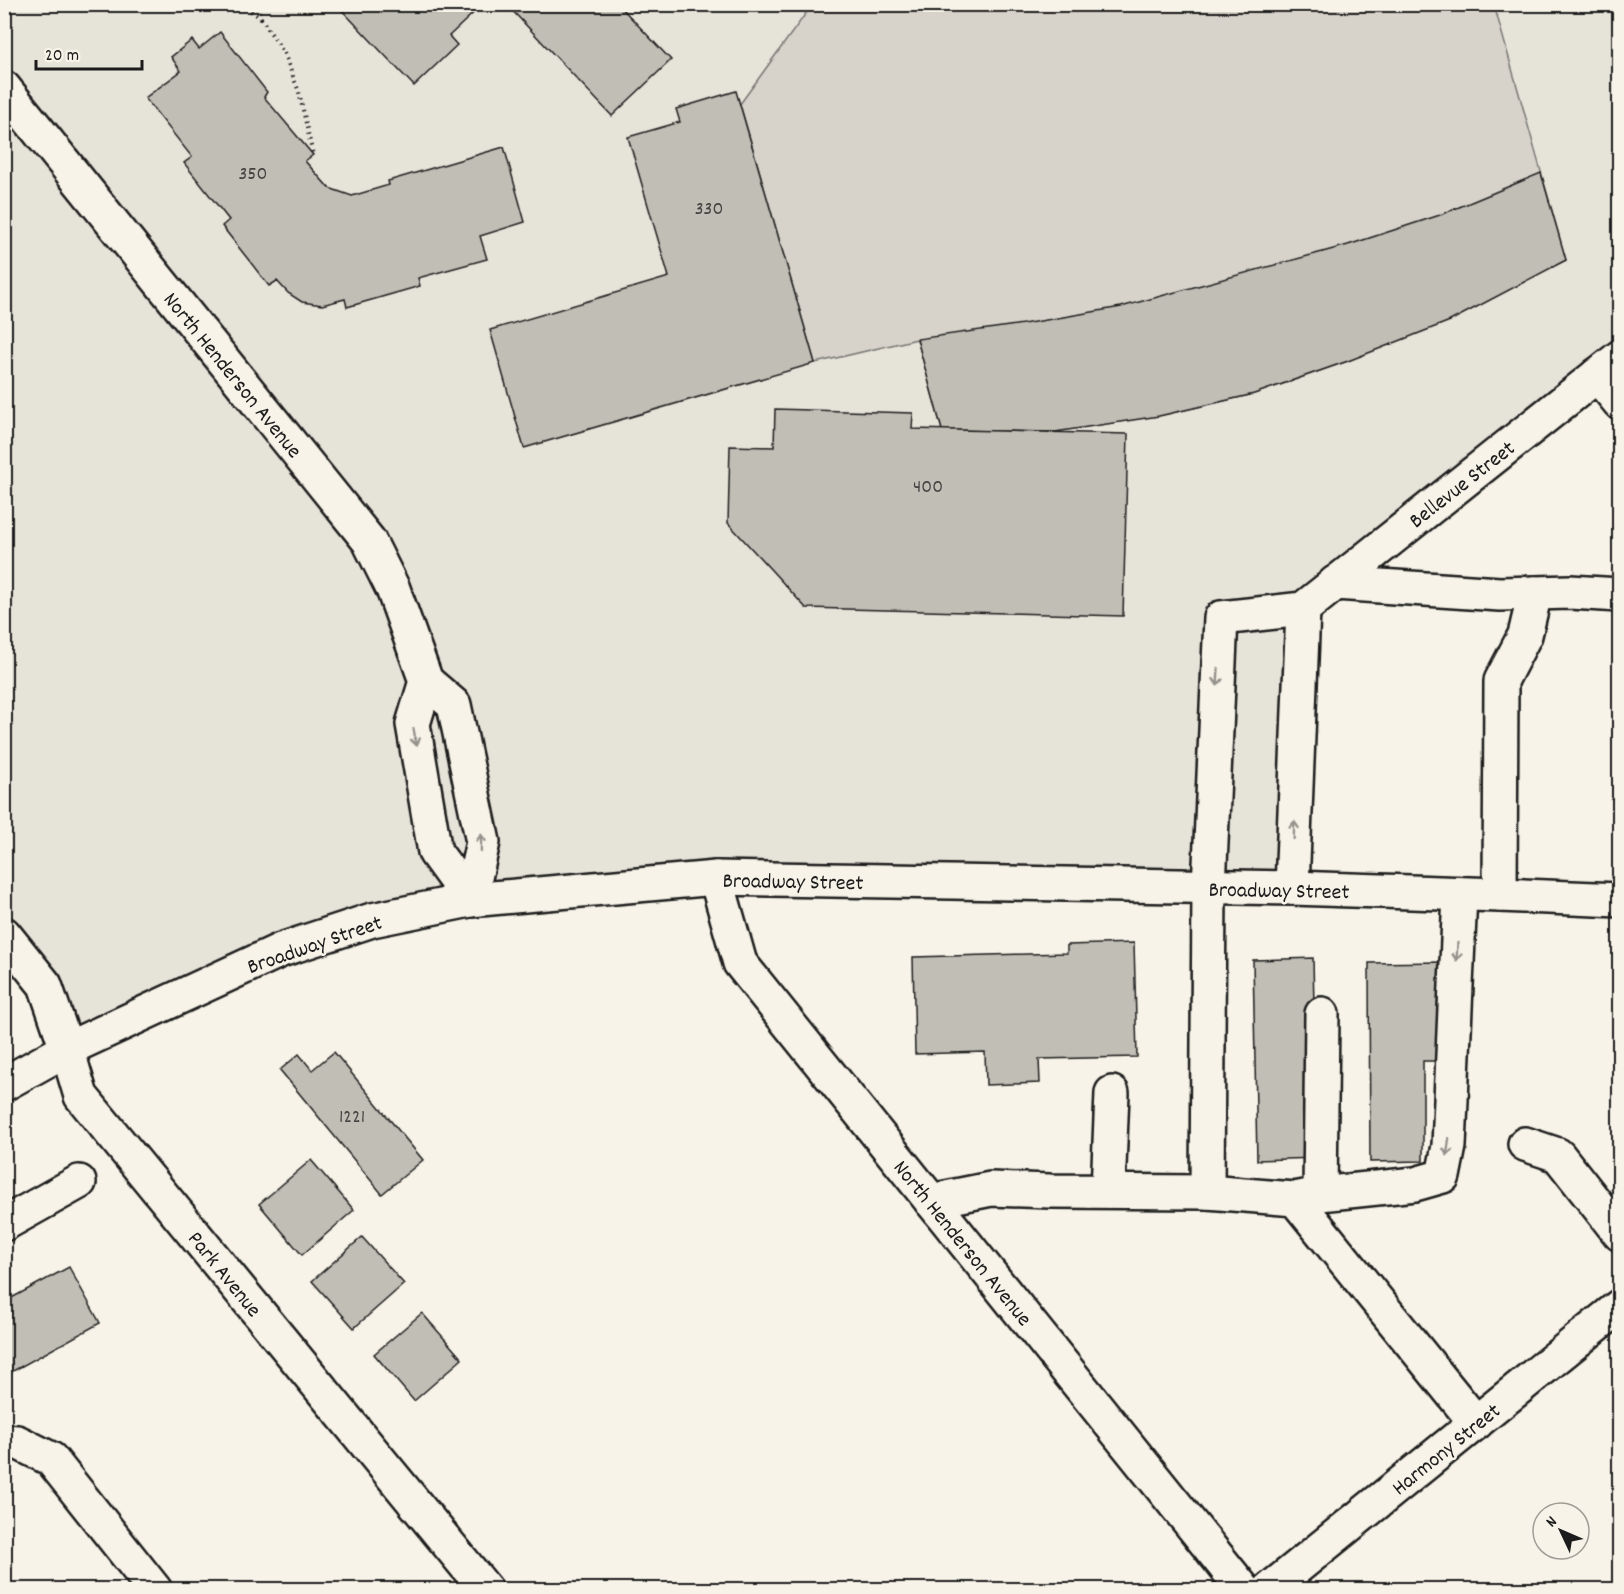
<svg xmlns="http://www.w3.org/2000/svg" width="1624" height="1594" viewBox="0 0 1624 1594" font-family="Dekko,sans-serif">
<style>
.built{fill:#e6e3d9}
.green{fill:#d7d3cb;stroke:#7a7874;stroke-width:1.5}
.building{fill:#c0beb5;stroke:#1c1c1c;stroke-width:1.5}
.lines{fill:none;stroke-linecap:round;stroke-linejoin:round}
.minor-casing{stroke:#1c1c1c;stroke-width:38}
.major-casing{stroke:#1c1c1c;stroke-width:38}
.path{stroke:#1c1c1c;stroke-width:4;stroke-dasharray:1.5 4.5;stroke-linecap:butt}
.minor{stroke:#f7f3e8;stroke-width:33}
.major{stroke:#f7f3e8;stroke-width:33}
.oneway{stroke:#94928c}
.labels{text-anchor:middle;stroke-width:5;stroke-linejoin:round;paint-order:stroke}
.number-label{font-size:20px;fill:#454442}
.street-label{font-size:22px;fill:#1c1c1c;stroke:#f7f3e8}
</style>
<rect width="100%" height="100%" fill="#f7f3e8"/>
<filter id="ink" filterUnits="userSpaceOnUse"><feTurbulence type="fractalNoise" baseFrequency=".0167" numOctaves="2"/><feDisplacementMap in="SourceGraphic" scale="12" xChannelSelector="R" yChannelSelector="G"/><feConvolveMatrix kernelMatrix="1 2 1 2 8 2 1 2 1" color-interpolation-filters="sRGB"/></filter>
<g filter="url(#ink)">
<path class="built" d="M4,5H1619V357L1303,609L1292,888L716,878L372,920L67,1049L5,934Z"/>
<path class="green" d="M812,5H1494L1566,260L1348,361L1254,394L1159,416L942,430L917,339L815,363L740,104Z"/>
<g class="building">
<path d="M336,4H483L449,36L457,45L414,86Z"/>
<path d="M506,4H618L671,60L612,116Z"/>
<path d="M220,32L267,92L264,97L313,155L305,161L329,188L352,196L389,185L388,181L504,147L525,222L480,236L487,259L418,278L420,286L347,307L345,299L322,305L302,302L288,293L277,281L269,286L222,226L229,220L184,163L192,157L145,98L181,71L171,57L192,40L199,49Z"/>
<path d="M736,91L815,363L524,448L490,330L669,277L628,137L680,122L676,109Z"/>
<path d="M1541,173L1566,260L1450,321L1348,361L1254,394L1159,416L1055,432L942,430L917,339L1023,324L1121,307L1348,245L1440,215Z"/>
<path d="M775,409L913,413L912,429L1128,434L1123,616L806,608L728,523L730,446L774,447Z"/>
<path d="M1134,943L1137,1057L1039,1059L1040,1083L986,1085L985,1052L915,1054L913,957L1067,953V945Z"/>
<path d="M1313,958L1317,1158L1257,1160L1253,960Z"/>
<path d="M1444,962L1445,1061H1423V1161L1370,1162L1369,963Z"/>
<path d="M334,1052L423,1160L382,1194L280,1070L299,1054L312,1070Z"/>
<path d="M311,1160L354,1210L302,1255L259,1204Z"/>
<path d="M362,1237L404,1284L354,1328L312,1281Z"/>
<path d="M69,1267L100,1323L4,1376V1302Z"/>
<path d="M422,1313L462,1359L414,1401L374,1354Z"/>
</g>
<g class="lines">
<defs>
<g id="minor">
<path d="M4,88L369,541L393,589L426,681L454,705L483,842L470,900"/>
<path d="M1597,375L1620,403"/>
<path d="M1335,583L1500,594L1570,592L1620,595"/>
<path d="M426,681L413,724L435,852L470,900"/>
<path d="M716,878L740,963L1244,1590"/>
<path d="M1292,888L1303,609"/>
<path d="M1500,895L1501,681L1525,635L1535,593"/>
<path d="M4,934L45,985L67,1049L81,1096L486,1590"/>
<path d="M1525,1144L1558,1155L1620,1234"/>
<path d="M1108,1191L1112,1093"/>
<path d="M1320,1194L1322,1014"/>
<path d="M1295,1199L1320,1194L1415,1184L1443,1176L1449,1146L1460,894"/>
<path d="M931,1201L991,1189L1050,1191L1207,1192"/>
<path d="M4,1224L79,1182"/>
<path d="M1476,1423L1295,1199L1207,1192L1209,887L1221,618L1303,609L1620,357"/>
<path d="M4,1441L17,1442L51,1459L155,1590"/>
<path d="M1269,1590L1620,1306"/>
</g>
<path id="major" d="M4,1084L67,1049L281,950L372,920L470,900L716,878L1292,888L1500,895L1620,900"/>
</defs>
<use href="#minor" class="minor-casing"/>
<use href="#major" class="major-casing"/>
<g class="path">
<path d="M241,4L261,18L256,4"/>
<path d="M261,18L284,53L299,92L313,155"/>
</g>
<use href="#minor" class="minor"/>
<use href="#major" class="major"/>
</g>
<defs><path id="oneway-shaft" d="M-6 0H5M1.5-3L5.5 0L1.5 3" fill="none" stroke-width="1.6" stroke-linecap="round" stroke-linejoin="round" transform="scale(1.5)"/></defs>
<g class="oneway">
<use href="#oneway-shaft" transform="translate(1218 677) rotate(93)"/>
<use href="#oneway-shaft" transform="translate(415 737) rotate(80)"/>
<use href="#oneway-shaft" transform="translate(1294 830) rotate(-88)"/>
<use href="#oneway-shaft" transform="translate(481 843) rotate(-89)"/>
<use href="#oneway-shaft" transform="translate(1457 952) rotate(93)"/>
<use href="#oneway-shaft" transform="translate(1448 1147) rotate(97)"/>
</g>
</g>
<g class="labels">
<g class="number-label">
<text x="253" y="179">350</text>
<text x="709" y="214">330</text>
<text x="928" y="492">400</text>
<text x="352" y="1122">1221</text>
</g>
<g class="street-label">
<text transform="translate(234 374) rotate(51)" y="8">North Henderson Avenue</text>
<text transform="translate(1461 483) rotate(-38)" y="8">Bellevue Street</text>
<text transform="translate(793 880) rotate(1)" y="8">Broadway Street</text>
<text transform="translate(1279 889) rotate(1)" y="8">Broadway Street</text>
<text transform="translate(314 943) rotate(-19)" y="8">Broadway Street</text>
<text transform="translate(964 1242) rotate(51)" y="8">North Henderson Avenue</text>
<text transform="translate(226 1273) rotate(51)" y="8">Park Avenue</text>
<text transform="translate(1445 1448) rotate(-39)" y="8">Harmony Street</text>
</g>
</g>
<rect width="1624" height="1594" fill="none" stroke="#f7f3e8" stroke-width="24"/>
<rect x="12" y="12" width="1600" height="1570" fill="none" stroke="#1c1c1c" stroke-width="2" filter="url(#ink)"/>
<g transform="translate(1561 1531) rotate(314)"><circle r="28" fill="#f7f3e8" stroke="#9f9d96" stroke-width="1.5"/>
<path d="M0-4.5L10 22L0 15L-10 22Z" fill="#1c1c1c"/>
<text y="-9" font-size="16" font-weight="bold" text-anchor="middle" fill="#1c1c1c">N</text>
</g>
<path d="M36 60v9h106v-9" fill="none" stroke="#1c1c1c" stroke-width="3"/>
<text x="45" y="60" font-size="18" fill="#1c1c1c" stroke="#f7f3e8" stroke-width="4.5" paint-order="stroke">20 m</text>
</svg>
